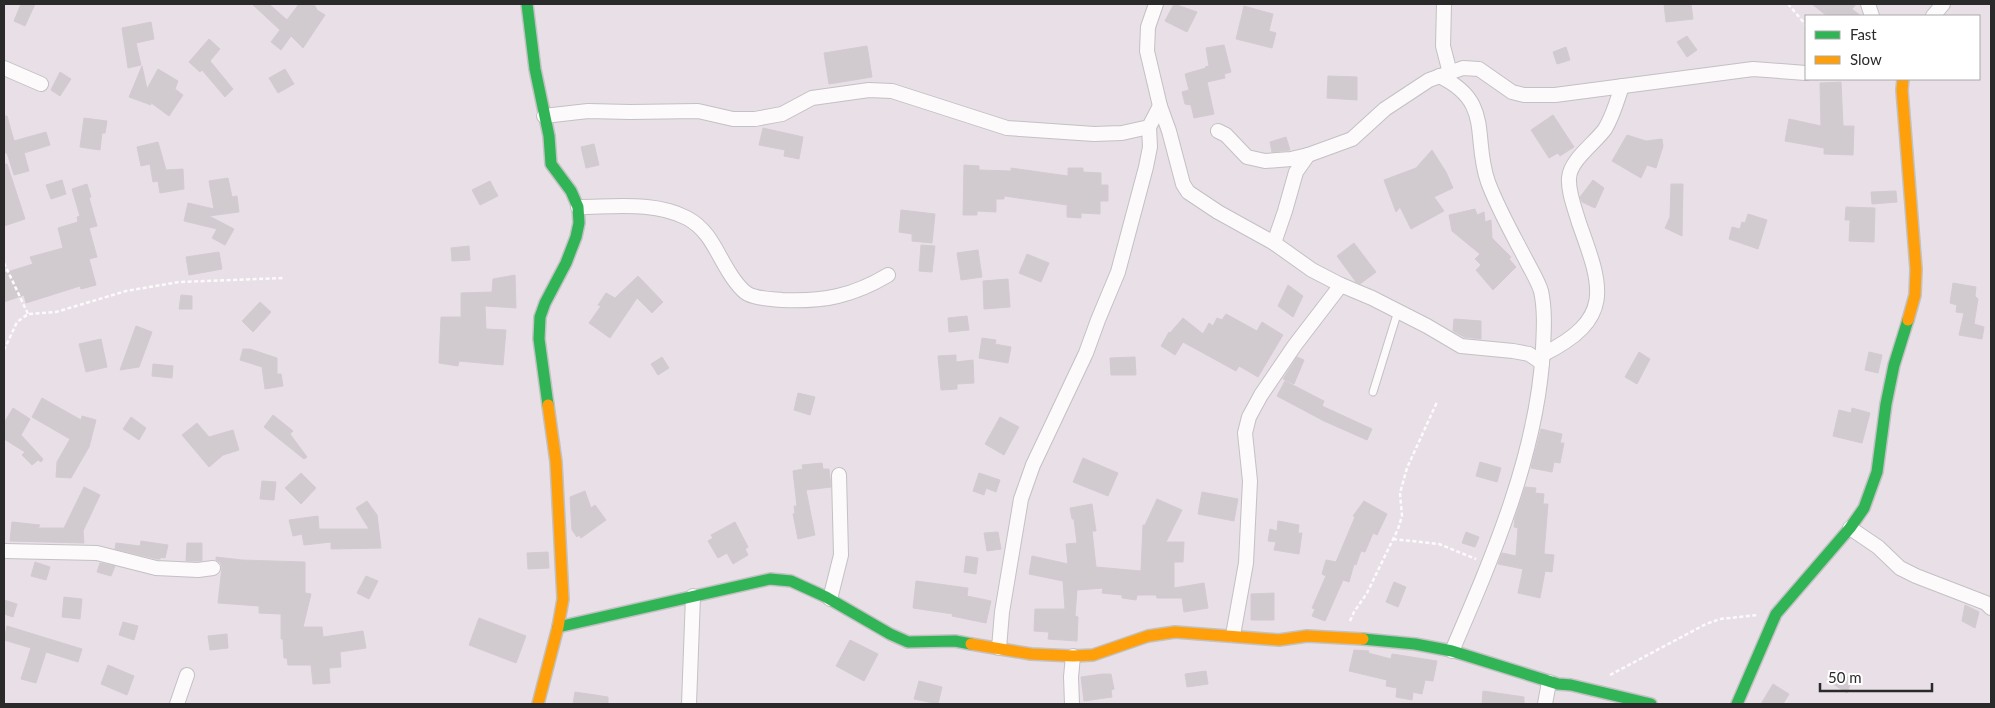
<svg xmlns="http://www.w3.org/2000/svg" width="1995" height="708" viewBox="0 0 1995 708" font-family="Lato,sans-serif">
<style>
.building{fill:#d1cacf;stroke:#d4cbd2}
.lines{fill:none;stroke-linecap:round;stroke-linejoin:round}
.lane-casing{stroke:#c2c1c3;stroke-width:9}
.street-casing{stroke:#c2c1c3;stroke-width:16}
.fast-casing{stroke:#c2c1c3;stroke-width:14}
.slow-casing{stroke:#c2c1c3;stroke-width:14}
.path{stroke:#fcfafb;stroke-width:2.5;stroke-dasharray:4 2.5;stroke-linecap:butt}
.lane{stroke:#fcfafb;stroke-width:7}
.street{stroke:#fcfafb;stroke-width:14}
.fast{stroke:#30b455;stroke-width:11}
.slow{stroke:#ff9f0a;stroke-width:11}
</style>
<rect width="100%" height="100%" fill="#e9dfe7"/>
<g class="building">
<path d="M21,4H35L25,26L14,21Z"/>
<path d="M252,4H269L287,20L299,4H314L317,10L325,15L303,48L291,36L281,50L271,42L280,30Z"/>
<path d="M1174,4L1197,12L1187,32L1165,21Z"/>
<path d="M1664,4H1691L1693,19L1666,22Z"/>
<path d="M1812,4H1856L1852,9L1861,16H1827Z"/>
<path d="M1244,6L1273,14L1269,31L1276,33L1272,48L1236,39Z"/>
<path d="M151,22L154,39L136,43L141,65L128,68L122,28Z"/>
<path d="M1687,36L1697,50L1687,57L1677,42Z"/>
<path d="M209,39L220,49L210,61L233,89L225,97L202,70L200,72L189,62Z"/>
<path d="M1224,45L1231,72L1224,74L1225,78L1207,82L1214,114L1194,118L1191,105L1185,104L1182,92L1189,90L1185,74L1206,68L1205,67L1209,66L1206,48Z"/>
<path d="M867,46L872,77L829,84L824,53Z"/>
<path d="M1566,47L1570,60L1557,64L1553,52Z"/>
<path d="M142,66L147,89L158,69L178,81L175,89L183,95L169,116L150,102L151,105L129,97Z"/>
<path d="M285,69L294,84L278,93L269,78Z"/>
<path d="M60,72L71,79L60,96L51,90Z"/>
<path d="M1328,76L1357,77V100L1327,98Z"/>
<path d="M1841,82L1843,126H1854L1853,155L1824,154V148L1785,141L1789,119L1821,126L1820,83Z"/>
<path d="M1553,115L1574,147L1560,156L1558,153L1549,158L1531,130Z"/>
<path d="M4,116H7L14,141L46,132L50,145L24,153L29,171L14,175L7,153H4Z"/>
<path d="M84,118L107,121L105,133H102L100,150L80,147Z"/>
<path d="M763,128L803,137L799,159L784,156L785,150L759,145Z"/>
<path d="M1627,135L1646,141L1662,139L1663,146L1656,168L1647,165L1641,178L1612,161Z"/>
<path d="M1286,137L1290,150L1272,152L1270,142Z"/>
<path d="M158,142L166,170L183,169L184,189L160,193L158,181L153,182L150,164L141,166L137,147Z"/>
<path d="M594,144L599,165L586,168L581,147Z"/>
<path d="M1432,150L1446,172L1453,188L1434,197L1444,211L1411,229L1400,207L1396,212L1384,180L1416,168Z"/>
<path d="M4,164H7L25,219L4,226Z"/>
<path d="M964,165L979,166V170L1011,171V168L1068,176V168H1083V172L1101,173V185H1108V201H1100V214L1081,213V218L1067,217V205L1004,196V199H996V212L977,211V215H963Z"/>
<path d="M228,178L232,197L237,196L239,212L209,216L234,229L225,245L212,238L217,229L184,221L188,203L214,209L209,181Z"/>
<path d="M62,180L66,194L51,199L46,185Z"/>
<path d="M1593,180L1604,188L1595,208L1582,202L1580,197Z"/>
<path d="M490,181L498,196L480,205L472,190Z"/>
<path d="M87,184L91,197L89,198L97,226L89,228L97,257L89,259L96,285L81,289L80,286L26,303L24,295L4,302V273L33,264L30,257L63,248L58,228L78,222L77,217L80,216L72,189Z"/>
<path d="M1671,184H1683L1682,236L1665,228L1670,217Z"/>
<path d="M1896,191L1897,202L1872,204L1871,192Z"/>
<path d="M1846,207L1875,208L1874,242L1849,241L1850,220H1845Z"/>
<path d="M1475,209L1477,215L1484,212L1485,222L1491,220L1492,238L1511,257L1509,259L1516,267L1493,290L1476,270L1481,265L1475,259L1480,254L1452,231L1449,215Z"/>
<path d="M901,210L935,214L932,243L912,241V234L899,232Z"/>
<path d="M1748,214L1767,220L1758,249L1729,239L1732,227L1740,229L1742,222L1745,223Z"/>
<path d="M1354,243L1376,272L1360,284L1356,282L1337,256Z"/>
<path d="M921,245L935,246L932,272L919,271Z"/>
<path d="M469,246L470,260L452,261L451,248Z"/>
<path d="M978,250L982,277L961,280L957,253Z"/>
<path d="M219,252L222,269L189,275L186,257Z"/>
<path d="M1027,254L1049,263L1041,282L1019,273Z"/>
<path d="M515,275L516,308L485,306L486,329L506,330L503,365L459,361L458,366L439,363L441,317H461V293L492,292L493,279Z"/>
<path d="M638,276L663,302L652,313L637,298L610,338L589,323L601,306L598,305L606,293L615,298Z"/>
<path d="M1008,279L1010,307L984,309L983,281Z"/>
<path d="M1953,283L1976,287L1975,296L1978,299L1974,324L1984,327L1982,339L1959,335L1964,313L1956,312L1957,305L1950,303Z"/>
<path d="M1288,285L1303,296L1293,317L1278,306Z"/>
<path d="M181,295L192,296V309H179Z"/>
<path d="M260,302L271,312L253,332L242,321Z"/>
<path d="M1226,314L1257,331L1262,322L1283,335L1258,377L1239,366L1236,371L1183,342L1175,355L1161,346L1169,332L1170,333L1183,318L1203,334L1209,323L1213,326L1217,318L1222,320Z"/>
<path d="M967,316L969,330L949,332L948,318Z"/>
<path d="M1454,319L1481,321V339L1464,337L1453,331Z"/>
<path d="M136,326L152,332L139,367L120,370Z"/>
<path d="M982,338L996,340L995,344L1011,347L1008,363L979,358Z"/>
<path d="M101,339L107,367L86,372L79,344Z"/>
<path d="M243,349H250L277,358V374H281L283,386L265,389L262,367L240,360Z"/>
<path d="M1639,352L1650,359L1637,384L1625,377Z"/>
<path d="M1869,352L1882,355L1878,373L1865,370Z"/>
<path d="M956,355V362L973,360L974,383L957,384V389L941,390L938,356Z"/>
<path d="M662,357L669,368L658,375L651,364Z"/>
<path d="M1135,357L1136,375H1111L1110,358Z"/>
<path d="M1297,357L1304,360L1294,384L1283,379Z"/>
<path d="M153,364L173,366L172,378L152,376Z"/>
<path d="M1285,381L1324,401L1322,406L1372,429L1367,440L1324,421L1277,396Z"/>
<path d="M798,393L815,397L810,415L794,410Z"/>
<path d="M42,398L81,420L82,416L96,420L89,447L71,478L56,477L57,462L70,439L32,417Z"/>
<path d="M13,408L30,419L21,435L43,459L41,462L38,460L32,465L22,455L25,452L4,439V423Z"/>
<path d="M1852,408L1870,413L1862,443L1833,436L1839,410L1851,413Z"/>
<path d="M273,415L293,431L290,434L307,457L304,459L264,427Z"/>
<path d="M131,417L146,428L139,440L123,429Z"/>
<path d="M1000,417L1019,427L1004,455L985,444Z"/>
<path d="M197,423L209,437L233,430L239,450L223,455L209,467L182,435Z"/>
<path d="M1541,429L1562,434L1560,443H1564L1560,463L1554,462L1552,472L1531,468Z"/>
<path d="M1083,458L1118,473L1108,496L1073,482Z"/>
<path d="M1480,462L1501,468L1497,482L1476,476Z"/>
<path d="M822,463L823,469H829L831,487L806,490L815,535L798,539L793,514L795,513L794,506H797L793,471L803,469L802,465Z"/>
<path d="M301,473L316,488L301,504L285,488Z"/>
<path d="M979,473L1000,480L996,492L986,488L984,495L973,491Z"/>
<path d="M262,481L276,482L274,500L260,499Z"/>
<path d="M84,487L100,495L83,531L84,543L10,541L12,522L40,525L38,528H64Z"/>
<path d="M1525,487L1536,488L1535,493L1544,494L1543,504H1548L1544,554L1554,555L1552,572L1545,571L1540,598L1518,593L1523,569L1498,564L1502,553L1516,556L1518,528L1514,527L1515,518Z"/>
<path d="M585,491L591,508L595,505L606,520L581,538L579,535L577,537L572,530L570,497Z"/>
<path d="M1202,492L1238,499L1234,521L1198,514Z"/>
<path d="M1157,499L1182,510L1166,542H1184L1183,562H1174V588L1204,583L1208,608L1184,612L1182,598H1157L1156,595H1137L1136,600L1122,598V595L1102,593L1103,588L1077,590L1075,616L1078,617L1077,641L1048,639L1049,632L1034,631L1035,609H1065L1063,581L1029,574L1032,556L1068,564L1066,544L1077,543L1074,519H1072L1070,508L1092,504L1096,531H1092L1096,567L1141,571L1143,525H1145Z"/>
<path d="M367,501L377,515L381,548L331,549V542L304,545L302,534L293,536L289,520L318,516L319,529H369L356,508Z"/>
<path d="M1364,501L1387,514L1377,535L1373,533L1365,552L1361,551L1356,565L1354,564L1349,582L1343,580L1325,621L1312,616L1315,609L1312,608L1326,576L1322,574L1326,560L1336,562L1355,517L1353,516Z"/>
<path d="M1278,521L1299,525L1298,533H1302L1299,554L1274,550L1276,542L1268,541L1270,529L1277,531Z"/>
<path d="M735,522L748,547L745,549L748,555L733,564L727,553L718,558L708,541L713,538L711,535Z"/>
<path d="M998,532L1001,549L987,551L984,533Z"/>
<path d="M1466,532L1479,537L1475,547L1462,543Z"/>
<path d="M141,541L168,545L165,558L161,557L160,559H157L115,549L116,543L140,546Z"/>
<path d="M187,543H202V561H186Z"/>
<path d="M548,552L549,568L528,569L527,553Z"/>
<path d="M966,556L978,558L976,574L964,572Z"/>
<path d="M216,557L242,560L305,562V593L311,594L303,627H322L323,637L363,631L366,648L340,652L341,667L329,668L330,683L313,684L311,665H288L287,658H284L283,639H281V614L259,613V606L218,603L222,567L220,562L216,560Z"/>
<path d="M35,562L50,567L46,580L31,576Z"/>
<path d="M100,563L115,566L111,576L97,572Z"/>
<path d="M366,576L378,581L369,599L357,593Z"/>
<path d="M916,581L968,588L967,596L991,601L986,623L952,616L953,614L913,608Z"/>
<path d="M1394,582L1406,587L1398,607L1386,602Z"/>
<path d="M1274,593V620H1251V594Z"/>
<path d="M64,597L82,599L80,619L62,617Z"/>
<path d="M4,600L17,604L13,617L4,614Z"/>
<path d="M1965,605L1979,612L1975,628L1962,621Z"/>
<path d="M479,618L526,636L516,663L469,645Z"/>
<path d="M123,622L138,626L134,640L119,635Z"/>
<path d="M7,626L82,649L78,662L46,652L36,683L21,679L31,648L4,640Z"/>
<path d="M227,634L228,648L210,650L208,636Z"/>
<path d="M850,640L878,654L864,681L836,666Z"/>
<path d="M1354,650L1369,651L1368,653L1391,659L1392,654L1437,661L1433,681L1425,680L1422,694L1413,692L1412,700L1396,697L1397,688L1386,686L1387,680L1349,671Z"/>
<path d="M108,665L134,676L127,695L101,684Z"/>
<path d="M1837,670L1852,680L1847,693L1833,684Z"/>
<path d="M1206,671L1208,684L1187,687L1185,674Z"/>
<path d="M1103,674H1111L1114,689L1111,690L1112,697L1084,701L1081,677Z"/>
<path d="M919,681L942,687L938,704L914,699Z"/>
<path d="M1773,684L1789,694L1783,704H1761Z"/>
<path d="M1483,691L1524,697V704H1482Z"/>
<path d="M575,692L608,697V704H573Z"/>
</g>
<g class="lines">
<defs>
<path id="lane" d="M1373,392L1398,311"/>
<g id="street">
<path d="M1156,4L1148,27L1147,51L1160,106L1169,131L1183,184L1188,192L1218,212L1274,243L1312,270L1341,285L1372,298L1427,326L1461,346L1513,351L1529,354L1542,363"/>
<path d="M1444,4L1443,46L1450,73"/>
<path d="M1868,4L1872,16"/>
<path d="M1933,16L1943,4"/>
<path d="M4,68L41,84"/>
<path d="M1439,76C1494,102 1472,137 1488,182C1498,209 1513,235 1526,260C1531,270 1538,281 1541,291C1545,309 1544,329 1543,348C1538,452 1493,556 1452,651"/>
<path d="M544,116L588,111L630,112L698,111L733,119H755L782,114L812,98L869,90L892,91L1007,128L1094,134L1122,133L1149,127L1160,106"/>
<path d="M1218,131L1226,135L1247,157L1265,161L1291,159L1308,155L1352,139L1385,109L1429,80L1463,68L1479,69L1512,92L1524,95H1555L1753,69L1806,73"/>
<path d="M578,207C613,207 654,201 687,218C713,232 718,259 735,281C738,285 744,292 748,294C757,299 772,299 782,300C823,302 853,296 888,275"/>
<path d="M1274,243L1285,211L1296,172L1308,155"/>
<path d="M1542,355C1614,319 1603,289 1579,223C1575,209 1568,192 1569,178C1570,160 1595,143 1605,129C1613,116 1617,101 1622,86"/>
<path d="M1850,528L1878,547L1900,568L1916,576L1986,603L1991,608"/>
<path d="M4,551L97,553L156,568L198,570L213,568"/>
<path d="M830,599L841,555L839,475"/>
<path d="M1233,635L1246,563L1250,481L1245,433L1249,417L1261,395L1295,345L1341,285"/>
<path d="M999,648L1002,612L1021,499L1033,465L1086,353L1098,320L1118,272L1146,167L1150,147L1149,127"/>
<path d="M177,704L187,675"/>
<path d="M689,704L693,596"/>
<path d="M1072,704L1071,677L1073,656"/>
<path d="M1545,704L1549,682"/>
</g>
<g id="fast">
<path d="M527,4L535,69L549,136L551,164L571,191L578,207L579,223L576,237L566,263L545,303L540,317L539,339L548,405"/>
<path d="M558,627L770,579L791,581L826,597L890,634L908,642L955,641L971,644"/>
<path d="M1363,639L1415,644L1452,651L1558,684L1571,685L1651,704"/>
<path d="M1737,704L1776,614L1850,528L1864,508L1877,472L1886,404L1894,365L1908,320"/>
</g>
<g id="slow">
<path d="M1903,79L1902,90L1916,269L1915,295L1908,320"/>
<path d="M971,644L1031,654L1073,656L1093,655L1148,636L1175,632L1279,640L1307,636L1363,639"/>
<path d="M538,704L558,627L563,599L556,462L548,405"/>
</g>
</defs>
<use href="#lane" class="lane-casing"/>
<use href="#street" class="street-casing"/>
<use href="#fast" class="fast-casing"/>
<use href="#slow" class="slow-casing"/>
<g class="path">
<path d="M1788,4L1806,25"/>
<path d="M4,263L28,314"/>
<path d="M4,350L17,322L28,314L56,312L126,291L179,282L283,278"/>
<path d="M1393,539L1439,544L1476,559"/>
<path d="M1350,621L1354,612L1367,593L1398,529L1402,516L1400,493L1407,468L1437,402"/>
<path d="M1610,675L1706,624L1720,619L1758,615"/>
</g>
<use href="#lane" class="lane"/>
<use href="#street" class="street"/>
<use href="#fast" class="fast"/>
<use href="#slow" class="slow"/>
</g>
<rect width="1995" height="708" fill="none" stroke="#2a2a2a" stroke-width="10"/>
<rect x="1805" y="15" width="175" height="65" fill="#ffffff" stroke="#aaaaaa"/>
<rect x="1815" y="31" width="25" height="8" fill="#30b455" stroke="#aaaaaa"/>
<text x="1850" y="40" font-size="15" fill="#2a2a2a">Fast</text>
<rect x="1815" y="56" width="25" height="8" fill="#ff9f0a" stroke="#aaaaaa"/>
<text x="1850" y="65" font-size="15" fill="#2a2a2a">Slow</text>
<path d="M1820 683v8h112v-8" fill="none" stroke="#2a2a2a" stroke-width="2.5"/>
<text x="1828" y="683" font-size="15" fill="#2a2a2a" stroke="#ffffff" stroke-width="4" paint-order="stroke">50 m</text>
</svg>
